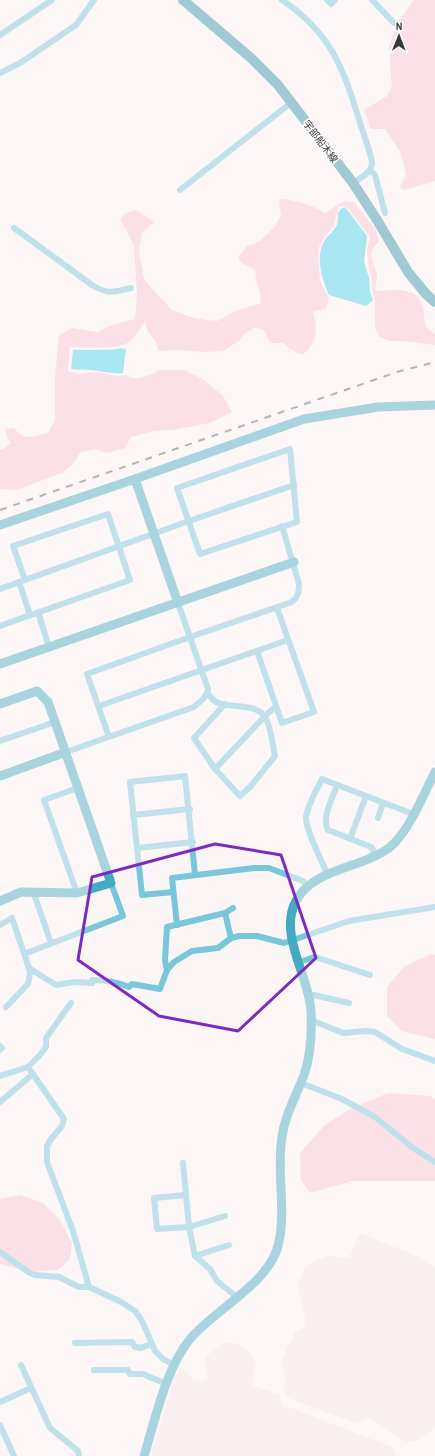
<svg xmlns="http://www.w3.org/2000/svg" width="435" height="1456" viewBox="0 0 435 1456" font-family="'Archivo Narrow','Noto Sans JP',sans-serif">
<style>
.built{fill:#f6e6ea}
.green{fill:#fbc7d6}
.water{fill:#47d0ed}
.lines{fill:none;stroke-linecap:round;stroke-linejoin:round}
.street{stroke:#78c7da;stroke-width:6}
.secondary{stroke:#43aac1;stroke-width:9}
.primary{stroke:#3293a7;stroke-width:10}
.rail{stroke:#656162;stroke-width:2;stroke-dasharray:7 7;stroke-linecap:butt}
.marked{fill:none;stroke:#7b2cbf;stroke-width:3;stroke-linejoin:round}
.labels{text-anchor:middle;stroke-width:3.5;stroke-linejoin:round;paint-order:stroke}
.street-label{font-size:10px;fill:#383536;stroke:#fff}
</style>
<rect width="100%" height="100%" fill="#fcf5f6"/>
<g class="built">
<path d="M360,1233L412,1254L435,1267V1428L417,1441L406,1442L369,1417L354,1423L286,1397L283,1391L286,1376L281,1362L295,1332L307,1326L298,1286L302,1275L305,1269L315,1261L327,1256L349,1258Z"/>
<path d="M221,1343H235L246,1348L255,1361L252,1385L280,1395L283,1405L392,1447L396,1453V1456H151L175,1376L181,1366L195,1381L206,1380L208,1373L204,1362L207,1356Z"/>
</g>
<g class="green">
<path d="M414,0H435V181L404,190L400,187L406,175L401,153L385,129H371L364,110L387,96L392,86L389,47L397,23Z"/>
<path d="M279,199C296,200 310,204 325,213L344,201L354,202L376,230L379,241C365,256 374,260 377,276C377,280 376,285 375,289L377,291C392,290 416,286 422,304C424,312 424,319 426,327L435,334V345L405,341H389L380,337L375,327V300L372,290V279L369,269L367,250L370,237L346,206H339L333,227L324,238L318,249L320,281L329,299L326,309L313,311C318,332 318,339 303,355L295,352L283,343H270L265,331L256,327L244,334L240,340L225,350L208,352L174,350L165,351L158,350L156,342L148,332L145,321C140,328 136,337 129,342C118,350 84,347 70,347L68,371L80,374L92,372L107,374L116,376L126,375L135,379L148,376L160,370H185L204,380L223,396L232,412L210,423L172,430L154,431L131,437L125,448L107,453L94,449L81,452L72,465L62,473L16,490L0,489V449H3L11,443L7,436L5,429L14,428C26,442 32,436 48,433L55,420V377L59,335L72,328L98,332L109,326L135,319L137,296L134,246L121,220L125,213L136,210L155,222L142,232L139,251L144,279L155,292L172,310L190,317L207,320L217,321L236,311L261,303C261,291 256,282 255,270L242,263L238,258L246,247L260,241L273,229L281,216Z"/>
<path d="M431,954L435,955V1039L402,1031L387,1016V987L404,967Z"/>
<path d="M388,1093L431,1096L435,1099V1181H351L310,1193L301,1180L300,1153L325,1125L350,1109Z"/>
<path d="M20,1195L43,1203L59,1219L72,1243L70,1259L58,1270L30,1272L0,1264V1199Z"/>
</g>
<g class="water">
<path d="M345,207L367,236L364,261L366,269L369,277L370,292L373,300L366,306L329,295C323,281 316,261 322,246C327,232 340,232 338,213L342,208Z"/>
<path d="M121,348L126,349L123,373C112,374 101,371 91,370C84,369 78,370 71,369L73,350C81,350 90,350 98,350C106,349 112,351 121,348Z"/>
</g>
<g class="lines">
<g class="street">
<path d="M282,0C333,34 344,71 361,126C364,135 372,156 372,164C371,173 359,179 353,183"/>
<path d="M327,0L331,4L335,0"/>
<path d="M372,0L394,23"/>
<path d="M0,35L52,0"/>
<path d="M0,73L20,63L76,25L94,0"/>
<path d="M370,170L375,175L385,213"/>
<path d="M180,190L292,102"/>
<path d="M14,228L92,285C109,295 112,292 131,288"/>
<path d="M290,449L297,522L200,554L177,488Z"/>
<path d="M19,582L30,615"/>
<path d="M0,589L189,521L294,485"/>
<path d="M38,612L49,647"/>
<path d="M0,626L130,580L108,514L13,546L25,580"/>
<path d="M257,651L282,723L314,712L277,608"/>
<path d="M207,693C210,696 213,700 216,702C229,709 256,702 265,717C272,728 272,744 275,756L250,787L240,796L215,769L194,738L225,704"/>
<path d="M99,706L288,640"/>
<path d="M109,737L87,674L190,637L292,602C298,597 299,592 299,584L282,526"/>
<path d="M0,741L55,722"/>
<path d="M66,752L194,707L204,698L207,693L208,689L178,603"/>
<path d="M215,769L265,716L276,706"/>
<path d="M337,785C333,796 321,820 328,830L371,847L377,855"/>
<path d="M133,815L190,809"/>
<path d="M378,818L383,803"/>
<path d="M350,839L366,796"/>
<path d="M137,848L193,842"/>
<path d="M328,876C323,863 305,829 306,817C308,804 316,791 322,779L413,814"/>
<path d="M33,891L51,943"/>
<path d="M173,892L142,895L130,782L185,776L195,875"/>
<path d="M77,893L44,800L78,788"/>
<path d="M225,913L231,938"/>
<path d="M0,925L12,918L29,968L30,973L28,984L6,1007"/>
<path d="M177,925L172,878L254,868H269L303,881L308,886"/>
<path d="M24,954L123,916L111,883"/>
<path d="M299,962L315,957L370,975"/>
<path d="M29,968L56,985L74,982L92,983V980C106,980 117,982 129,987L132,984L160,989L167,970L174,962L192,951L218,948L231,938L239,936H257L284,943L349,921L435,907"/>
<path d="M167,970L165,960L167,927L225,913L233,908"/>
<path d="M309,994L349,1003"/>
<path d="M311,1020L343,1033L366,1031L375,1032L402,1049L435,1061"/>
<path d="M0,1046L2,1048L0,1050"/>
<path d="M28,1067L64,1119L62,1126L51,1139L47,1146V1162L73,1231L89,1287"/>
<path d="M0,1076L28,1067L39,1056L46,1047V1038L71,1003"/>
<path d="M301,1083L342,1099L375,1117L413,1148L435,1162"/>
<path d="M0,1102L33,1074"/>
<path d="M183,1163L189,1227L195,1256L210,1269L217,1281L237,1297"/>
<path d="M186,1195L154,1198L157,1229L189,1227L225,1216"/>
<path d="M0,1252L30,1273L35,1275L59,1277L79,1287H89L121,1302L135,1311L142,1321L155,1351L163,1359L174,1365"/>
<path d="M195,1256L229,1245"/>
<path d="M75,1343L132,1342L135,1347L141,1348L151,1344"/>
<path d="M21,1365L50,1428L78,1451L79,1456"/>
<path d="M94,1370H128L130,1374H143L166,1384"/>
<path d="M0,1402L31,1388"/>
<path d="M0,1425L14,1456"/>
</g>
<g class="secondary">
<path d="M135,479L178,603"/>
<path d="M0,525L135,479L304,419L378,407L435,405"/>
<path d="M0,664L294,562"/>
<path d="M0,704L37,691L48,702L111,883L77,893L21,892L0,901"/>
<path d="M0,776L66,752"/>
<path d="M144,1456C155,1420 166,1368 190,1339C215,1309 268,1284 278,1246C287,1211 276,1172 282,1137C285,1115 296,1096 304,1075C311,1055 312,1033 311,1011C309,976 278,934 296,901C312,869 362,868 389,848C409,832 423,795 435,772"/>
</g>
<path class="primary" d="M183,0L251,58L278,85L353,183L377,220L408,272L426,294L435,302"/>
<path class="rail" d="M0,510L397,372L435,362"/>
</g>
<path d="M0 0H435V1456H0ZM215,844L281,855L316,958L238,1031L159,1016L78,960L92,877Z" fill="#fcf5f6" fill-opacity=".55" fill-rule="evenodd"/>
<path class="marked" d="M215,844L281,855L316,958L238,1031L159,1016L78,960L92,877Z"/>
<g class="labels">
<g class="street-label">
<text transform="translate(321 141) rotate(53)" y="4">宇部船木線</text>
</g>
</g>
<g transform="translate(399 36) rotate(1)" stroke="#ffffff" stroke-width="3" paint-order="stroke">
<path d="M0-3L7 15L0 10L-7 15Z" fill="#383536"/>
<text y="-6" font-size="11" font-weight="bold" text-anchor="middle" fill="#383536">N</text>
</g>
</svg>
